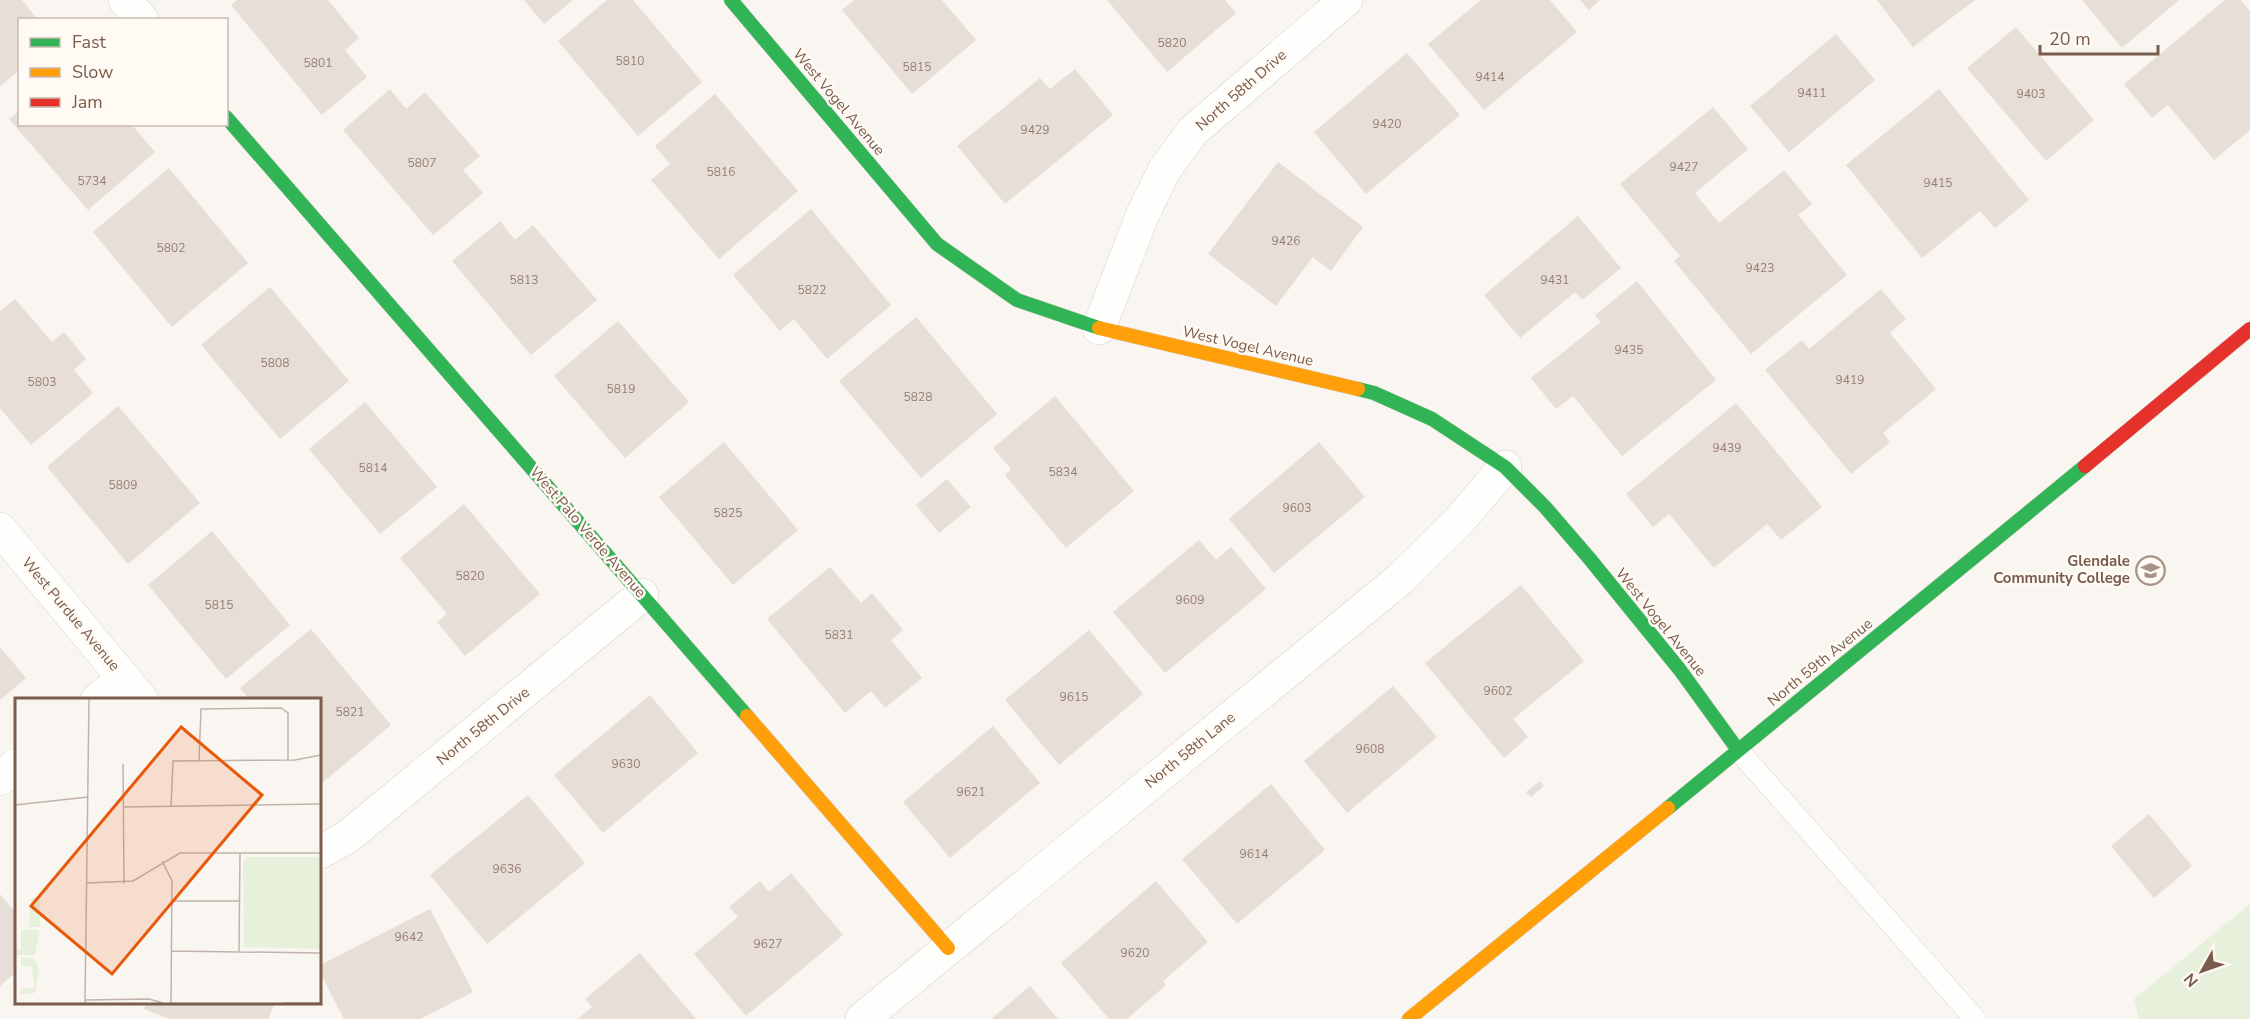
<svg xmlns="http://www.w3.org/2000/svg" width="2250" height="1019" viewBox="0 0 2250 1019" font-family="'Nunito Sans',sans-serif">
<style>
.green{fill:#e7f0db}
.building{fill:#e6ded7}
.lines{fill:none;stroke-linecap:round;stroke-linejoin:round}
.lane-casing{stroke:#d7d1cb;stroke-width:22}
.street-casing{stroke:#d7d1cb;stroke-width:34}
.fast-casing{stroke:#d9d2cb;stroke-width:15}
.slow-casing{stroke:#d9d2cb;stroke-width:15}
.jam-casing{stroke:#d9d2cb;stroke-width:15}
.lane{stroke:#fefefd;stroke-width:21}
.street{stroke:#fefefd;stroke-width:33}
.fast{stroke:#30b455;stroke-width:14}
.slow{stroke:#ff9f0a;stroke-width:14}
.jam{stroke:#e5322d;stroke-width:14}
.labels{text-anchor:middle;stroke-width:5;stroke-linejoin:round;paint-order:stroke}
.number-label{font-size:12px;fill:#977e72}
.street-label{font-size:15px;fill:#7a5c4d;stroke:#fffaf3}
.poi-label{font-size:15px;font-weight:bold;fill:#7a5c4d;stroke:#fffaf3;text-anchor:end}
.inset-road{fill:none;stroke:#c2b3aa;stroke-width:1.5}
.view{fill:#e8590c;fill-opacity:0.15;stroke:#e8590c;stroke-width:3}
.inset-edge{fill:none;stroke:#7a5c4d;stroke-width:3}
</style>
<rect width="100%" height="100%" fill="#f9f5f0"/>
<path class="green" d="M2250,904V1019H2139L2134,999Z"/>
<g class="building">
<path d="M0,0H22L38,20H20V70L0,86Z"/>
<path d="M237,0H328L359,38L345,50L367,77L322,115L231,5Z"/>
<path d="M524,0H573L544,24Z"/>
<path d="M607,0H633L702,82L638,136L558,41Z"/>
<path d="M854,0H942L976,40L912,94L842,10Z"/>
<path d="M1107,0H1225L1236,13L1167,72Z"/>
<path d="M1481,0H1550L1577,32L1484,110L1428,44Z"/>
<path d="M1580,0H1600L1589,10Z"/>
<path d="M1877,0H1975L1913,47Z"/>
<path d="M2082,0H2179L2122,48Z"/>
<path d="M2225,0H2241L2250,11V130L2214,160L2168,105L2152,118L2124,84Z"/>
<path d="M2016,27L2094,120L2046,161L1967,68Z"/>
<path d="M1836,34L1875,80L1789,152L1750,106Z"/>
<path d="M1407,53L1460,115L1366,194L1314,132Z"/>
<path d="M1075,69L1113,115L1005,204L957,146L1040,78L1050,89Z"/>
<path d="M390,89L406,109L425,92L480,156L463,170L483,193L433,235L343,130Z"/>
<path d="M1939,89L2029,200L1995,228L1980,211L1922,258L1846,165Z"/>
<path d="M715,94L798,191L719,259L651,180L670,164L655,146Z"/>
<path d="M1713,107L1748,149L1695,193L1719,223L1784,170L1812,204L1798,215L1847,275L1751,354L1674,261L1680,256L1620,184Z"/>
<path d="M20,110V124H131L155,152L88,210L9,119Z"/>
<path d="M1278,162L1363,227L1331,271L1313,257L1276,306L1208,254Z"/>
<path d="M169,168L248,263L172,327L93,232Z"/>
<path d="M811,209L891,305L827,359L794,319L780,331L733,275Z"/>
<path d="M1578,216L1621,268L1582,300L1575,292L1520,338L1484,295Z"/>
<path d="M500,221L515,240L533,225L597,300L531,355L452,261Z"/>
<path d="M1637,281L1716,380L1622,456L1573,396L1556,409L1531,378L1601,322L1595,315Z"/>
<path d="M270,287L349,381L280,439L201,345Z"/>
<path d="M1881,289L1906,319L1890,333L1936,389L1883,433L1890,442L1851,474L1765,370L1802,340L1809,349Z"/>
<path d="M15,299L52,342L64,332L86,359L74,370L93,393L31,445L0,408V311Z"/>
<path d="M916,317L997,414L921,478L839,381Z"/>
<path d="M618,321L689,402L625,458L554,376Z"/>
<path d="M1055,396L1134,491L1066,548L1005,475L1011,469L993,448Z"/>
<path d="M365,402L437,487L380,534L309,449Z"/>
<path d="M1736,403L1822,507L1781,540L1767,524L1714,568L1669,514L1653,527L1626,494Z"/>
<path d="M118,406L200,503L128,564L47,467Z"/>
<path d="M724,442L798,530L733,585L659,497Z"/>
<path d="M1319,442L1365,497L1274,573L1229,519Z"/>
<path d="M947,479L971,507L939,533L916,505Z"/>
<path d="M464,504L540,594L465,656L437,622L447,614L400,558Z"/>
<path d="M212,531L290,625L226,679L148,585Z"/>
<path d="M1199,540L1216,560L1231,547L1266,589L1165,673L1113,612Z"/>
<path d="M830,567L861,603L872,593L903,630L891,640L922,678L885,708L871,691L845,713L767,619Z"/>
<path d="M1521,585L1584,661L1513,719L1528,737L1504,758L1425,663Z"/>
<path d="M311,629L391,725L321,784L320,700H250L240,688Z"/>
<path d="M1089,630L1143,694L1059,765L1005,700Z"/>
<path d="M0,647L26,678L0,700Z"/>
<path d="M1393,686L1437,737L1347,813L1304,761Z"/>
<path d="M650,695L698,753L603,833L554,775Z"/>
<path d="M993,726L1040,783L950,858L903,802Z"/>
<path d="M1540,781L1544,786L1531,797L1526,792Z"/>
<path d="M1271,784L1325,850L1237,924L1182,859Z"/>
<path d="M528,795L585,863L487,944L430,875Z"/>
<path d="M2149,814L2192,866L2154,898L2111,846Z"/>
<path d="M791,873L843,935L746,1016L694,954L738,917L729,907L760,881L769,892Z"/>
<path d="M1156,881L1208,942L1163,981L1166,985L1127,1019H1109L1061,963Z"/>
<path d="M0,894L16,913V972L0,986Z"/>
<path d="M430,909L473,992L420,1019H344L320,972V965Z"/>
<path d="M640,953L696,1019H578L592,1007L585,999Z"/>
<path d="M1030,986L1058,1019H991Z"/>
<path d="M146,1002H275L268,1019H170L144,1009Z"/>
</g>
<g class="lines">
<defs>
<path id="lane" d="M1738,750L1975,1019"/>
<g id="street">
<path d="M125,0L142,20"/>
<path d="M1099,328L1142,216L1165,169L1193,131L1346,0"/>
<path d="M0,529L142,700"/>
<path d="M97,700L124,678"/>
<path d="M0,779L16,765"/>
<path d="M320,852L346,838L642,595"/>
<path d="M862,1019L1399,580L1458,522L1505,467"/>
</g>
<g id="fast">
<path d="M731,0L937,244L1017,300L1099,328"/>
<path d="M226,117L747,716"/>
<path d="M1358,389L1374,393L1432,419L1505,467L1545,507L1589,558L1680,670L1738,750"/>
<path d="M1668,808L2085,466"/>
</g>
<g id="slow">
<path d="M1099,328L1358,389"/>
<path d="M747,716L948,948"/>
<path d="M1409,1019L1668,808"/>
</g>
<path id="jam" d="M2085,466L2250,329"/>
</defs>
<use href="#lane" class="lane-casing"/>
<use href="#street" class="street-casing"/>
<use href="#fast" class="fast-casing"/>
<use href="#slow" class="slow-casing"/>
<use href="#jam" class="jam-casing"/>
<use href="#lane" class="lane"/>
<use href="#street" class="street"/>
<use href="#fast" class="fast"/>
<use href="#slow" class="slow"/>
<use href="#jam" class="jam"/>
</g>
<defs>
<symbol id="university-ring" viewBox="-11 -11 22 22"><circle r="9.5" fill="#fffaf3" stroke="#a69286" stroke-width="1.5"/><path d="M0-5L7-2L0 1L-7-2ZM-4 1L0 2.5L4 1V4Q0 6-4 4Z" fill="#a69286"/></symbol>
</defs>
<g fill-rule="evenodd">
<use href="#university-ring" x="2134" y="554" width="33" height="33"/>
</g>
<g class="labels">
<g class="number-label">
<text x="1172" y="47">5820</text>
<text x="630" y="65">5810</text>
<text x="318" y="67">5801</text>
<text x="917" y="71">5815</text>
<text x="1490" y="81">9414</text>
<text x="1812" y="97">9411</text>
<text x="2031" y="98">9403</text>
<text x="1387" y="128">9420</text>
<text x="1035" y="134">9429</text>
<text x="422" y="167">5807</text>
<text x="1684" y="171">9427</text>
<text x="721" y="176">5816</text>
<text x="92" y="185">5734</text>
<text x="1938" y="187">9415</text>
<text x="1286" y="245">9426</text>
<text x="171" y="252">5802</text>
<text x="1760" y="272">9423</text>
<text x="524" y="284">5813</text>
<text x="1555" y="284">9431</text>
<text x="812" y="294">5822</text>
<text x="1629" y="354">9435</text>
<text x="275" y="367">5808</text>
<text x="1850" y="384">9419</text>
<text x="42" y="386">5803</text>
<text x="621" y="393">5819</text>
<text x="918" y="401">5828</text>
<text x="1727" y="452">9439</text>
<text x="373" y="472">5814</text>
<text x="1063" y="476">5834</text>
<text x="123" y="489">5809</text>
<text x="1297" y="512">9603</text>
<text x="728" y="517">5825</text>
<text x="470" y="580">5820</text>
<text x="1190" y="604">9609</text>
<text x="219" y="609">5815</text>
<text x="839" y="639">5831</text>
<text x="1498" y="695">9602</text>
<text x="1074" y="701">9615</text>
<text x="350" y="716">5821</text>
<text x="1370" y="753">9608</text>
<text x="626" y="768">9630</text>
<text x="971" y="796">9621</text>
<text x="1254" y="858">9614</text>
<text x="507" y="873">9636</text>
<text x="409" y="941">9642</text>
<text x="768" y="948">9627</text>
<text x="1135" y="957">9620</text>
</g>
<g class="street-label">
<text transform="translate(1241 90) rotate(-41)" y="5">North 58th Drive</text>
<text transform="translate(839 102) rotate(50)" y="5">West Vogel Avenue</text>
<text transform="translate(1248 346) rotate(13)" y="5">West Vogel Avenue</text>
<text transform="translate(588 532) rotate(49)" y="5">West Palo Verde Avenue</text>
<text transform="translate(71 614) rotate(50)" y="5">West Purdue Avenue</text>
<text transform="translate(1661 622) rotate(51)" y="5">West Vogel Avenue</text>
<text transform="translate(1820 662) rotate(-39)" y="5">North 59th Avenue</text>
<text transform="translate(483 726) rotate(-39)" y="5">North 58th Drive</text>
<text transform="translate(1190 750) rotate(-39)" y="5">North 58th Lane</text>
</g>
<g class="poi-label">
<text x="2130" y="566">Glendale<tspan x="2130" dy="17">Community College</tspan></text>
</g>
</g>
<g transform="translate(15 698)">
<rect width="306" height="306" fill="#f9f5f0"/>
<path d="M233,159H306V251L229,249L228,163ZM22,199L25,200V229H14L16,201ZM6,232H25L20,257H0V252L6,251ZM6,259L20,261L24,272L20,295L4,296L7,291L20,290L17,268H6Z" fill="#e7f0db"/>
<path class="inset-road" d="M184,62L186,11L266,10L273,15V62M108,66L109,186M0,107L73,99M108,109L306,106M156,109L158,63L280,62L306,57M147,163L157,183L156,305M71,185L118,183L165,155H306M157,203H224M156,253L306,255M224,254L225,155M70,302L134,301L148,305M70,305L74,1M267,305H306"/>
<path class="view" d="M166,29L247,97L97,276L16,208Z"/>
<rect width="306" height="306" class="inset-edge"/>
</g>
<rect x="18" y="18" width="210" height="108" fill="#fffaf3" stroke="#cabbb1" stroke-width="1.5"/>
<rect x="30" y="38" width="30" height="9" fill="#30b455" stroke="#cabbb1" stroke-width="1.5"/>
<text x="72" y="48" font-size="18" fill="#7a5c4d">Fast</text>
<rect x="30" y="68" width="30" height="9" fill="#ff9f0a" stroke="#cabbb1" stroke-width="1.5"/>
<text x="72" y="78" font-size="18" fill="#7a5c4d">Slow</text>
<rect x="30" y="98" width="30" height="9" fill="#e5322d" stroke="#cabbb1" stroke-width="1.5"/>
<text x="72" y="108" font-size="18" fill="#7a5c4d">Jam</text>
<g transform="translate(2202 971) rotate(230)" stroke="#fffaf3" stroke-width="4.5" paint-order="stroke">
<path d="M0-4.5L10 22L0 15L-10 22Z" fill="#7a5c4d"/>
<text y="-9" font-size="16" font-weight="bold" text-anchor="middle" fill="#7a5c4d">N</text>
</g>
<path d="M2040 45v9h118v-9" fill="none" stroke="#7a5c4d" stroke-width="3"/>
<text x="2049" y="45" font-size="18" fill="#7a5c4d" stroke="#fffaf3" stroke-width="4.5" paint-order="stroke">20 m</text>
</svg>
